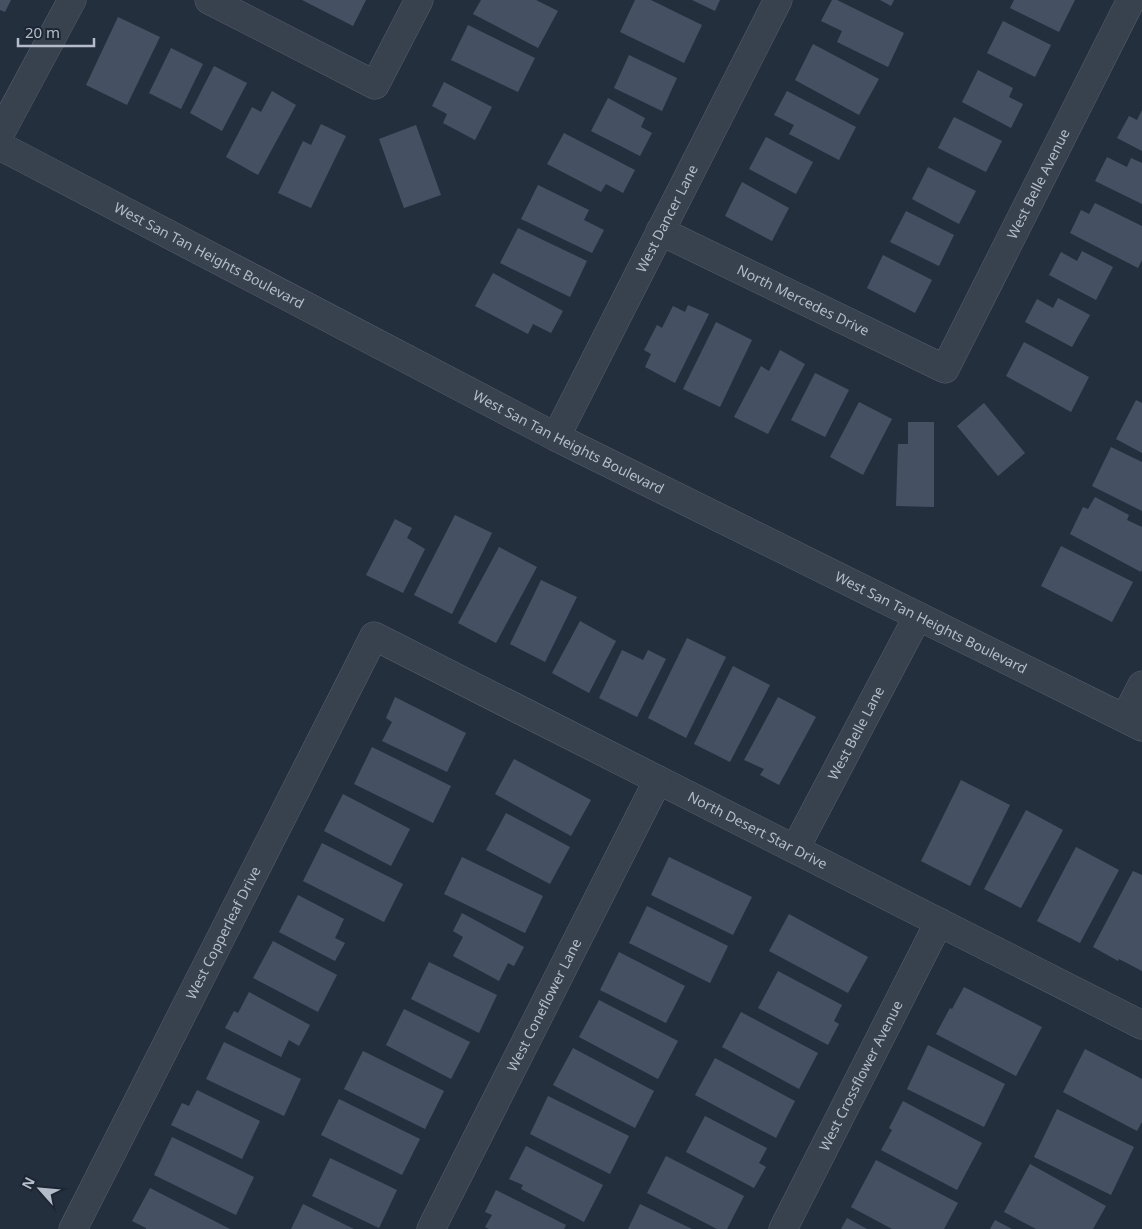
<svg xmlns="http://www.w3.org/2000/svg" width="1142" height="1229" viewBox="0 0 1142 1229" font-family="'Noto Sans',sans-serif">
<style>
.building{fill:#455162}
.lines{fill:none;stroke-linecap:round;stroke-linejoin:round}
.minor-casing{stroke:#565f6c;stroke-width:29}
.tertiary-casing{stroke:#565f6c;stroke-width:29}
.minor{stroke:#38414e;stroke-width:28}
.tertiary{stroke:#38414e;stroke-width:28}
.labels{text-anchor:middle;stroke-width:5;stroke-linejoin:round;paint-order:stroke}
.street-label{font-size:14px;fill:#b4bcc9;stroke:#1d2633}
</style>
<rect width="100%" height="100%" fill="#242f3e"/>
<g class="building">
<path d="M0,0H11L5,12L0,10Z"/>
<path d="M302,0H366L353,26Z"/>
<path d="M481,0H536L558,11L538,48L473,14Z"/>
<path d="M635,0H651L702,25L684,63L620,32Z"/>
<path d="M692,0H720L715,11Z"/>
<path d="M832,0H837L904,33L888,67L837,42L842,31L821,21Z"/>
<path d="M880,0H894L891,6Z"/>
<path d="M1014,0H1075L1059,32L1010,8Z"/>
<path d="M118,17L160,37L127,105L86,85Z"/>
<path d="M1003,21L1051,45L1035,77L987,53Z"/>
<path d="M468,25L535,58L518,92L451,60Z"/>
<path d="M813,44L879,79L859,115L795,80Z"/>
<path d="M171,48L203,64L181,109L149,93Z"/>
<path d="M629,55L677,78L662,111L614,88Z"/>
<path d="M214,66L247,83L222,131L190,113Z"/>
<path d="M978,70L1013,88L1009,97L1023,104L1011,128L962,102Z"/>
<path d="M444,82L492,107L475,140L443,123L447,114L432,106Z"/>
<path d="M272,91L296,105L258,175L226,157L252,107L261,112Z"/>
<path d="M787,91L856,127L839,160L789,134L794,125L774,115Z"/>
<path d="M608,98L645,118L641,127L652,133L640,156L591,131Z"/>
<path d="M1142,110V151L1117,138L1129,116L1137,120Z"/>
<path d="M954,117L1002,141L986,172L938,148Z"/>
<path d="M321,124L346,136L311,208L278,193L303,141L311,145Z"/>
<path d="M416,125L441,195L404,208L379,139Z"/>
<path d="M564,133L635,170L623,193L606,184L601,192L547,164Z"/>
<path d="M766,137L813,162L796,194L749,169Z"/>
<path d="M1107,157L1127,167L1131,158L1142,163V204L1095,181Z"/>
<path d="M928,167L976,191L959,224L912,199Z"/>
<path d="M742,182L789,208L772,241L725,216Z"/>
<path d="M538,185L589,210L584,220L604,230L592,253L521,219Z"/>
<path d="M1095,203L1142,226V260L1138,268L1070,233L1081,210L1089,214Z"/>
<path d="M906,211L954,235L939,266L890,242Z"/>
<path d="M518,228L587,261L570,297L500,263Z"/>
<path d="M1082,251L1113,267L1096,300L1049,275L1061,252L1077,261Z"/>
<path d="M883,255L932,280L915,313L867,288Z"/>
<path d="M493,273L563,311L551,333L533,324L528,334L475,306Z"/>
<path d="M1058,298L1090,315L1072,347L1025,322L1037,299L1053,308Z"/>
<path d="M688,305L709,314L675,383L645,367L651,354L644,350L657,325L662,328L673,306L685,312Z"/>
<path d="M716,322L752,340L720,407L683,389Z"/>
<path d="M1024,342L1089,377L1071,412L1006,376Z"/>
<path d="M780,350L805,364L768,434L734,417L761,366L769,371Z"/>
<path d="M815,373L849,390L825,437L791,420Z"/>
<path d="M1136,400L1142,403V453L1116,439Z"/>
<path d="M859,402L892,419L863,475L830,457Z"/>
<path d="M984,403L1025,453L998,476L957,426Z"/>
<path d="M908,422H934V507L896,506L898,444H908Z"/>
<path d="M1111,447L1142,462V511L1092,486Z"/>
<path d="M1095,497L1129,515L1127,520L1142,527V569L1141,572L1070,534L1083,507L1088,509Z"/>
<path d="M455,515L492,533L452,614L414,595Z"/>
<path d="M395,519L412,528L407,538L425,549L403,593L366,575Z"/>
<path d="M1061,546L1133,582L1112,622L1041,586Z"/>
<path d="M499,547L537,567L496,643L458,623Z"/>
<path d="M541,580L577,597L545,662L510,644Z"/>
<path d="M580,621L616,641L589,693L552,673Z"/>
<path d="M687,638L726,657L686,738L648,718Z"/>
<path d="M622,650L643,660L648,650L666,659L637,717L599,698Z"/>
<path d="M733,666L770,685L730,762L694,744Z"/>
<path d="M395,697L466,733L447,772L382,741L392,722L386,718Z"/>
<path d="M778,697L816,717L779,785L760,775L764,769L744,760Z"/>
<path d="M372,747L451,786L433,823L354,784Z"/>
<path d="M514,759L591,800L571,836L495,794Z"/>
<path d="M961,780L1010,805L970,886L921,861Z"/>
<path d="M343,794L410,829L391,866L324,831Z"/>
<path d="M1026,810L1063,830L1021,908L984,889Z"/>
<path d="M506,813L570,847L550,884L486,850Z"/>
<path d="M322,843L403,884L384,922L303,881Z"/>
<path d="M1076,847L1119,870L1080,943L1037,921Z"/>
<path d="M462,857L543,896L525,933L444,894Z"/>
<path d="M669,857L752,897L733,935L651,895Z"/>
<path d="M1133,871L1142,875V971L1119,959L1118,961L1093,947Z"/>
<path d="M298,895L344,919L335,938L345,943L335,961L279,932Z"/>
<path d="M647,906L728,946L710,983L629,943Z"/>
<path d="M462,913L524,947L514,966L508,963L499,981L453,956L463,937L453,931Z"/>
<path d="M789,914L868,957L848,993L769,951Z"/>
<path d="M273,941L337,975L318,1012L253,978Z"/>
<path d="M619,952L685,986L666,1023L600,990Z"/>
<path d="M429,962L497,995L479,1033L411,999Z"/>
<path d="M778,971L842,1005L834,1021L839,1024L828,1045L758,1008Z"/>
<path d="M964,987L1042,1027L1016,1076L936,1034L950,1008L952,1009Z"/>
<path d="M249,992L310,1025L299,1046L289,1040L281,1057L225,1028L234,1011L238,1013Z"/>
<path d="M599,1000L678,1041L658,1079L579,1037Z"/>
<path d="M404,1009L470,1042L451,1079L386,1045Z"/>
<path d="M741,1012L818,1053L799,1089L722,1047Z"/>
<path d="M224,1042L301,1079L284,1116L206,1079Z"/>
<path d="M928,1045L1005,1084L984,1127L907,1089Z"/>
<path d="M573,1048L654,1091L635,1128L553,1085Z"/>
<path d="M1085,1049L1142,1079V1122L1137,1131L1063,1092Z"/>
<path d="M363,1051L444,1091L425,1129L344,1089Z"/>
<path d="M715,1058L795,1101L776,1138L695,1095Z"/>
<path d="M197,1090L260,1121L242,1159L171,1125L182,1103L189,1106Z"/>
<path d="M548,1096L629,1136L610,1174L530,1134Z"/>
<path d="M339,1099L420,1139L402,1175L321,1135Z"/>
<path d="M903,1101L982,1143L957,1190L881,1150L892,1130L889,1128Z"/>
<path d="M1057,1109L1134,1147L1111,1195L1034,1157Z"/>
<path d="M705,1116L767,1148L759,1163L766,1167L754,1188L686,1152Z"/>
<path d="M172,1137L254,1177L236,1215L154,1175Z"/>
<path d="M526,1146L603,1185L584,1222L521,1189L523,1185L509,1179Z"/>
<path d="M666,1156L744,1196L727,1229H717L647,1193Z"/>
<path d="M330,1158L397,1190L379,1228L312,1196Z"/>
<path d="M876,1160L958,1203L944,1229H892L851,1207Z"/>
<path d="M1030,1164L1106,1206L1093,1229H1036L1004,1212Z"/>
<path d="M150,1188L230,1229H146V1228L132,1221Z"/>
<path d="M496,1190L566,1225L564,1229H489L485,1227L492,1215L485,1212Z"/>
<path d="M303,1204L354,1229H291Z"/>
<path d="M640,1204L692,1229H628Z"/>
<path d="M847,1218L867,1229H841Z"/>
<path d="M995,1220L1012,1229H990Z"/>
</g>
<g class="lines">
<defs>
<g id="minor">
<path d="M209,0L375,85L419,0"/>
<path d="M0,134L72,0"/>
<path id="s1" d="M660,231L945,369L1131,0"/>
<path id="s2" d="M556,437L778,0"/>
<path d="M1125,718L1142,685"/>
<path id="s3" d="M795,849L918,616"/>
<path id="s4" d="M73,1229L374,636L1142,1025"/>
<path id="s5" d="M431,1229L658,780"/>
<path id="s6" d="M783,1229L939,922"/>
</g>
<g id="tertiary">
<path id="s7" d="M0,146L556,437L1142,727"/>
</g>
</defs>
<use href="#minor" class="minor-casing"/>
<use href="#tertiary" class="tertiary-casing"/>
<use href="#minor" class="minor"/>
<use href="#tertiary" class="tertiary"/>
</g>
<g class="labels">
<g class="street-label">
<text dy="5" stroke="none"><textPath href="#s1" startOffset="524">West Belle Avenue</textPath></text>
<text dy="5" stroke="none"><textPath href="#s2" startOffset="245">West Dancer Lane</textPath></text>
<text dy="5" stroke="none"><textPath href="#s7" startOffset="236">West San Tan Heights Boulevard</textPath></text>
<text dy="5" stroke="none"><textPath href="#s1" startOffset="159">North Mercedes Drive</textPath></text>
<text dy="5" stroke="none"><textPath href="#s7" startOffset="641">West San Tan Heights Boulevard</textPath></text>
<text dy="5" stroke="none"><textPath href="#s7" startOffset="1046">West San Tan Heights Boulevard</textPath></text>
<text dy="5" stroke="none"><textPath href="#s3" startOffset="131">West Belle Lane</textPath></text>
<text dy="5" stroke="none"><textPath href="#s4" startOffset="1095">North Desert Star Drive</textPath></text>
<text dy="5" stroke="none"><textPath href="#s4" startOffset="332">West Copperleaf Drive</textPath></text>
<text dy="5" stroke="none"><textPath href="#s5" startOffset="251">West Coneflower Lane</textPath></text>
<text dy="5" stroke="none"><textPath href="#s6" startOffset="172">West Crossflower Avenue</textPath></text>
</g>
</g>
<g transform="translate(40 1189) rotate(297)" stroke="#1d2633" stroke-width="4" paint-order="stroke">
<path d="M0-4L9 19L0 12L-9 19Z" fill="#b4bcc9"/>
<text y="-8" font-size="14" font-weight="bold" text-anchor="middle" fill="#b4bcc9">N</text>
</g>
<path d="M18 38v8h76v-8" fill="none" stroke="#b4bcc9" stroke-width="2.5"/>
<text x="25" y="38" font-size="15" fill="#b4bcc9" stroke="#1d2633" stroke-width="4" paint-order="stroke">20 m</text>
</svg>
